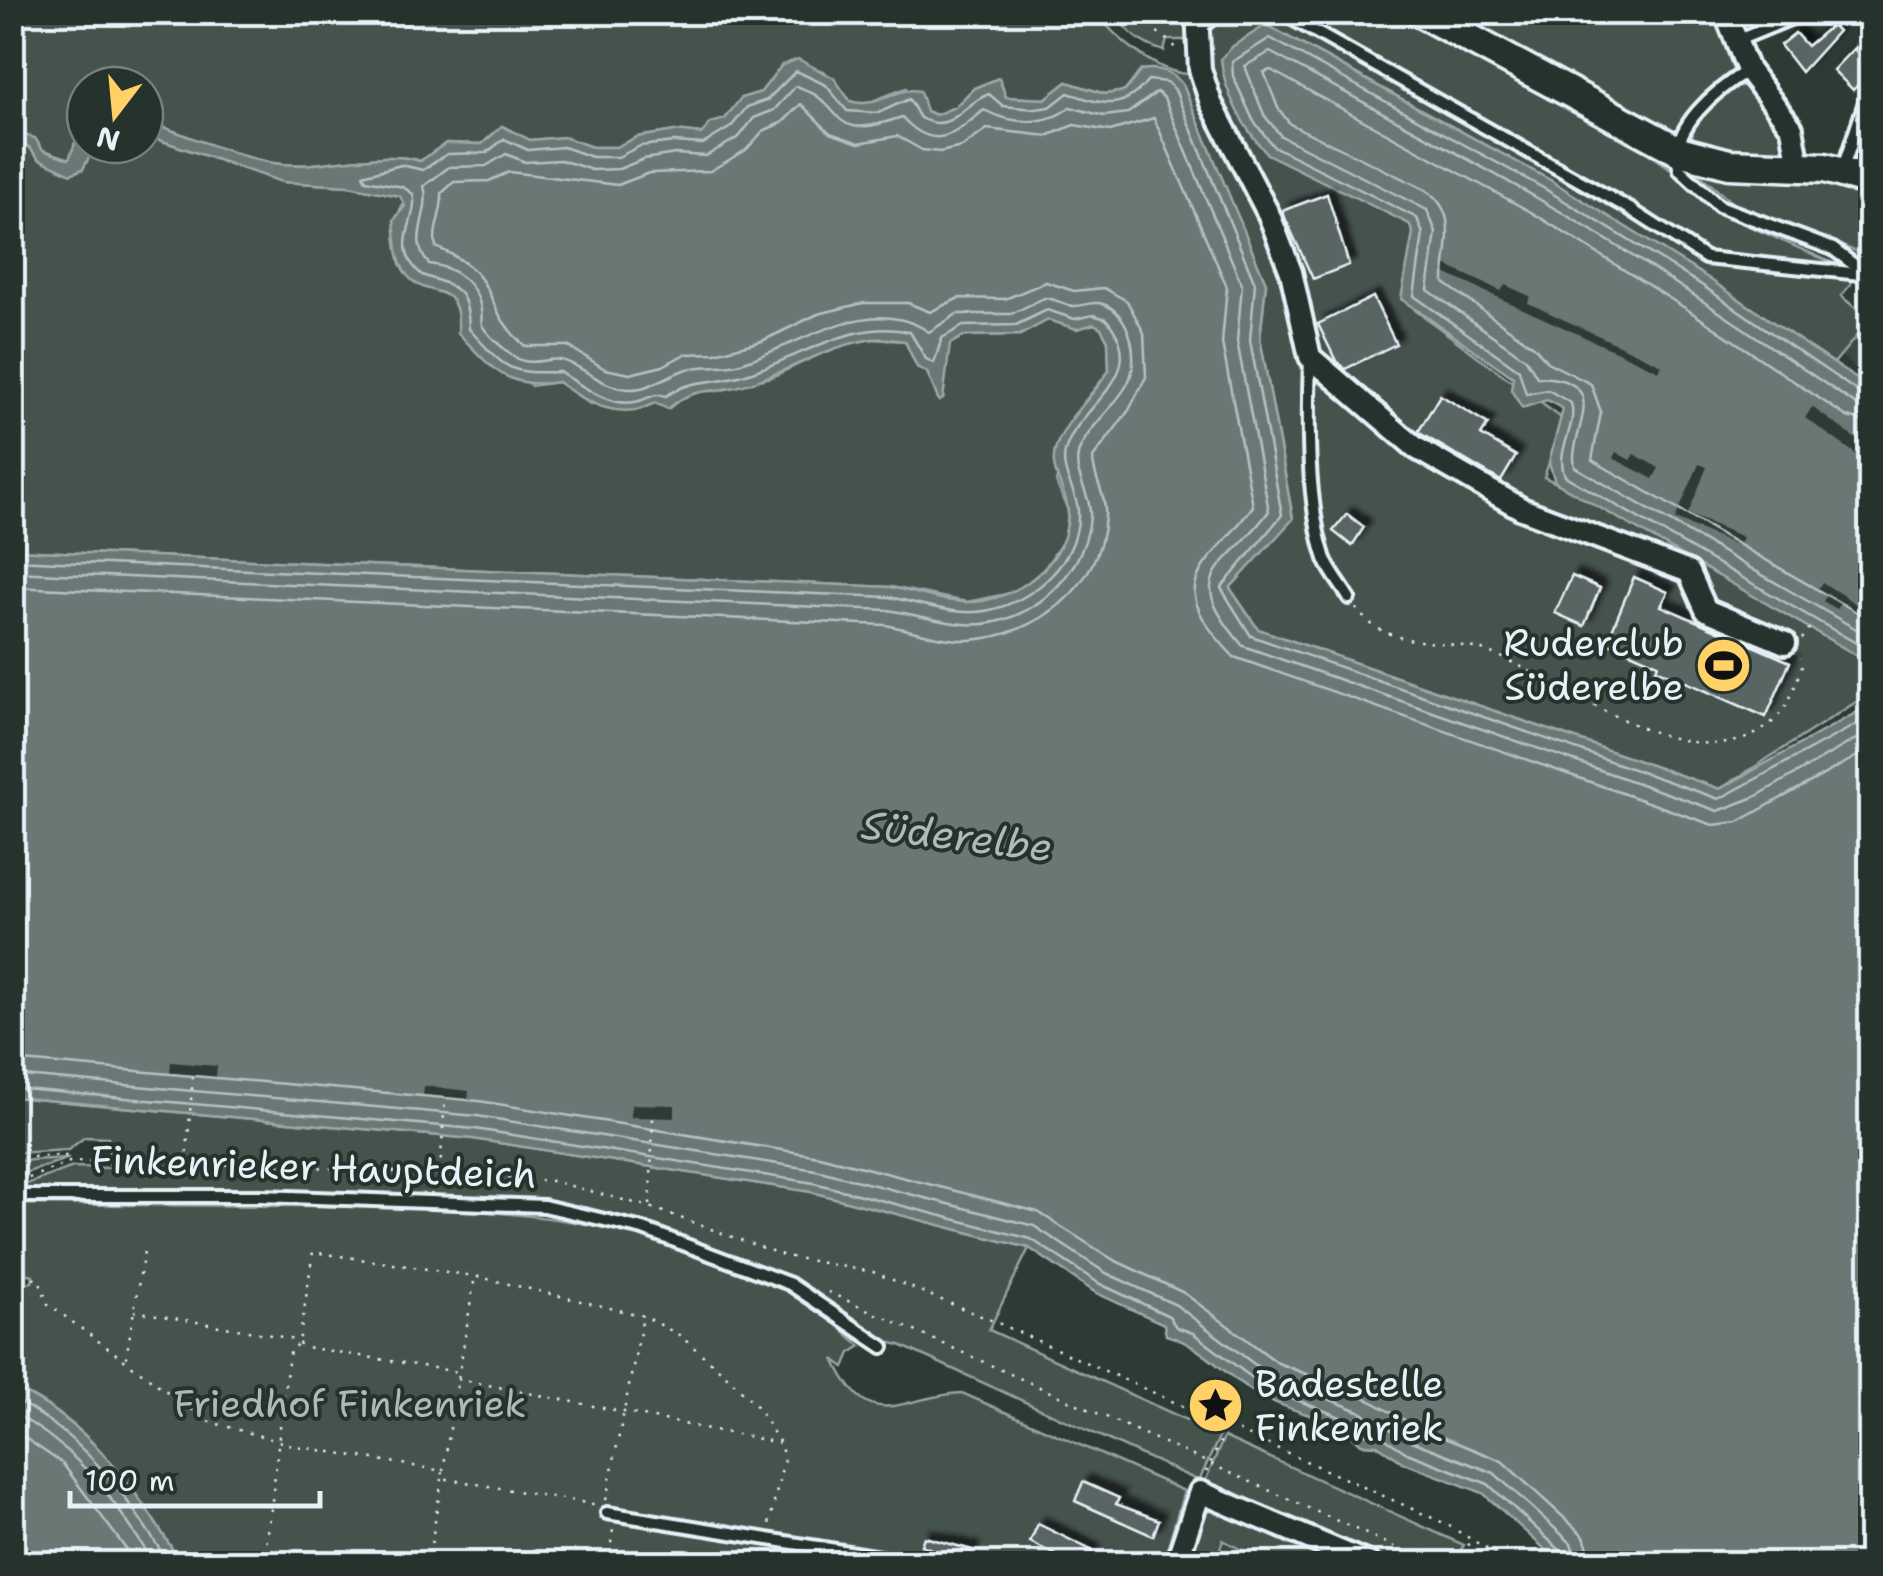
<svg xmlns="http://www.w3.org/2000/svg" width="1883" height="1576" viewBox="0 0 1883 1576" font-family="'Shantell Sans',sans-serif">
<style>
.built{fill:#3b4843}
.green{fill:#45524e;stroke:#96a2a3;stroke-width:2.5}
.water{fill:#6b7775;stroke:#9da8a9;stroke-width:2.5}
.pier{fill:#2e3b35}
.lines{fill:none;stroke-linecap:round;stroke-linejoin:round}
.shore{stroke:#b6c0c4;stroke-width:2.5}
.building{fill:#596563;stroke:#e8f1f8;stroke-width:2.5;filter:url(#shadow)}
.lane-casing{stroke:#e8f1f8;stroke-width:18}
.street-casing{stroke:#e8f1f8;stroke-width:28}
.secondary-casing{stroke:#e8f1f8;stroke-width:35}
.path{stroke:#e8f1f8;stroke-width:2.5;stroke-dasharray:2.5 8;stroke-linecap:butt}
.lane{stroke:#26332d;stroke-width:10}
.street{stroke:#26332d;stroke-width:20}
.secondary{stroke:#26332d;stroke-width:28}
.labels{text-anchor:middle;stroke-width:8;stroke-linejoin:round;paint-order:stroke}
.poi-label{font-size:38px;fill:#e8f1f8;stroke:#26332d;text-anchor:end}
.street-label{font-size:38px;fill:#e8f1f8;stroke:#26332d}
.park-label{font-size:38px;fill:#afb9bc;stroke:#26332d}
.water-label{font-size:40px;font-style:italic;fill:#b0babd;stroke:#26332d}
</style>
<defs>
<filter id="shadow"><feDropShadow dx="7" dy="-7" stdDeviation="2.5" flood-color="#0009"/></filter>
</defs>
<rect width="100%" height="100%" fill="#2e3b35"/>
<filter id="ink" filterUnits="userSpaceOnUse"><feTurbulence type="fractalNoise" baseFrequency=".01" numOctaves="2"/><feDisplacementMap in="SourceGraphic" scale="20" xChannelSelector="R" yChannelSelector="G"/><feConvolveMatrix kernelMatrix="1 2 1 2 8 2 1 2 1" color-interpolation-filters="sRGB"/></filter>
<g filter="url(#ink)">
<g class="built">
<path d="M1870,320V380L1841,356Z"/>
<path d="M1222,1540L1266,1563L1215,1564Z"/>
</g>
<g class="green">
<path d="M12,13H1096C1115,37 1156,73 1188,74L1200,87L1210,88L1204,35C1223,8 1243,13 1273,13L1715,263L1846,275L1851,284L1841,296L1870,320L1834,363L1550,180L1267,25L1251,36L1415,214V310L1564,420L1544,477L1673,538L1870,655V693L1720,789L1258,629L1230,588L1293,518L1260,338L1266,283L1142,70L1125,91L1105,94L1067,82L1045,99L1006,97L999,78L974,88L955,107L936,115L926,111L906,88L862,105L849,101L824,71L782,65L761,92L741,98L724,120L711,123L702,134L675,131L637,137L617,147H592L564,137L530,140L502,126L482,144L446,143L421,161C381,148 318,171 273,163C230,155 186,134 145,121V85H85V135L75,143L70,159L43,150L20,132H13Z"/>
<path d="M1113,13H1189V40H1167L1164,51C1138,43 1129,33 1113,13Z"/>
<path d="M1290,13H1394L1639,147L1667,166L1719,213L1842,267L1708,253Z"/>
<path d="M1439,13H1715L1733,70L1708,92L1675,136Z"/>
<path d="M1736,86H1745L1783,132L1786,143L1781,152L1760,158L1692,141C1692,116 1715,96 1736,86Z"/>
<path d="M1870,118V166L1850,160Z"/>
<path d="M145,135L282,182L349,186L400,196L405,201L395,220L400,264L427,288H439L451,297L459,314L531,386L558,382L590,404L676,401L692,391H718L774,376L832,348L871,339L905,341L917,367L927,372L939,401L943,399L949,344L964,336L1020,335L1048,320L1077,329L1094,324L1101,328L1108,341L1109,371L1072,417L1056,482L1068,511L1065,538L1044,569L1016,592L967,602L891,587L13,550V144L29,146L39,159L83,169L95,145H145Z"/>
<path d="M1699,174L1812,181L1870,196V257L1732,203Z"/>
<path d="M13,1097L473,1139L812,1192L1029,1248L989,1330L1220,1435L1199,1481L900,1345L875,1339L792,1278L658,1226L589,1208L481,1196L13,1189L73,1167L110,1168L108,1138L85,1137L68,1150L13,1153Z"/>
<path d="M69,1158L13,1177V1161Z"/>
<path d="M13,1204C111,1205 210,1206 308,1206C477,1208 651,1210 802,1299C823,1311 842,1330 861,1346L850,1353L844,1367L834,1359C869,1437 900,1396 962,1393L1184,1491L1163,1563H181C137,1492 92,1422 13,1387L12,1304L17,1299L12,1295L18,1283L32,1282L33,1275L21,1272L13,1251Z"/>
<path d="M1224,1437L1464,1545L1453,1563H1385L1204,1484Z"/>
<path d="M1217,1507L1352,1563H1266L1223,1540L1215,1563L1186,1564L1202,1516Z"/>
</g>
<g class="water">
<path d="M1266,25L1550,180L1705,276L1870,388V663L1555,482L1549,462L1563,409L1547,400L1522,408L1511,390L1513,377L1401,299L1413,233L1409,224L1267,154C1244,128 1224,94 1221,59L1233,46Z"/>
<path d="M798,59L834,78L850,101C878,110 893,86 920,91L926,111L936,115L955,107L974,88L999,78L1006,97L1045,99L1067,82L1105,94L1125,91L1141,70C1159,67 1172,71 1183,85L1266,283L1260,338L1293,519L1230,588L1258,629L1720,789L1870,705V1563H1560L1483,1493L1404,1463L1377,1445L1361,1444C1337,1417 1289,1413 1257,1394C1224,1375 1202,1345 1166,1335L1164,1324L1096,1293L1029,1248L811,1192L473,1139L13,1097V550L891,587C915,592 943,602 967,602C1015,602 1068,564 1068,513C1068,490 1047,472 1056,447C1067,417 1093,397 1109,370L1108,341L1101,328L1094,324L1077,329L1048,320L1020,335L964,336L950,344L943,399L939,401L927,372L917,367L905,341C895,340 883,338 873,339C827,345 786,374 740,386C709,394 694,386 668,409L655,403C620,422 587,403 558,382C506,390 492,368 458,333C461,276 429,303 407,275C395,260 396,237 394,220L405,206L400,196L349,186L282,182L145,135V121C186,134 230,155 273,163C318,171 381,148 420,161L446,143L482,144L502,126L530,140L564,137L592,147H616L637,137L675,131L701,134L711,123L725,119L741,98L761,92L782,65Z"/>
<path d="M13,132L35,138L43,150L69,159L75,143L85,135V145H95L83,169L71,174L39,159L29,147L13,144Z"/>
<path d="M12,1387C92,1422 137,1492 181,1563H13Z"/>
</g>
<g class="pier">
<path d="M1445,265L1501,291L1505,285L1530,296L1528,303L1662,365L1659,371L1442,272Z"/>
<path d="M1812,407L1870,449V464L1805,418Z"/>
<path d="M1616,452L1630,460L1634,454L1659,468L1653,479L1613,458Z"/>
<path d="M1699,464L1707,467L1688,514L1743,537L1739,546L1675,519Z"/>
<path d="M1822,582L1870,613V623L1840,604L1836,609L1823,601L1827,595L1818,589Z"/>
<path d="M171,1062L217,1066L216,1077L170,1073Z"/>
<path d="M424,1086L469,1091L468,1101L423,1097Z"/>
<path d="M631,1104L675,1105V1118L631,1117Z"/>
</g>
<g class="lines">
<g class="shore">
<path d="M1870,395L1861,394L1700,284L1545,189L1270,38L1232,62L1233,76L1253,120L1273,146L1417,218L1423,234L1414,296L1519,370L1526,394L1548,390L1571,403C1578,428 1554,450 1565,476L1870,651"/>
<path d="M1870,408L1855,404C1751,333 1646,261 1537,198C1449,148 1359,100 1270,52L1245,66L1264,115L1281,136L1427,210L1436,232L1428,290L1526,359L1537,377C1619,379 1566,434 1575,467L1870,637"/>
<path d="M1870,423L1847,417L1685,308L1531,212L1271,70L1264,72L1278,108L1290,124L1426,190C1462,215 1443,249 1444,283L1535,347L1547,362L1591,384L1601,412L1592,460L1870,620"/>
<path d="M12,560L889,597C914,602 940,611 965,612C1019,615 1081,567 1078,511C1077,490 1060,474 1065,452C1076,404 1155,377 1106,319L1093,315L1075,319L1047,310L1016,325L963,326L942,338L934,363L926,359L910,332C850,318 796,361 739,376C709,384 694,378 666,396C651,392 649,400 635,402C607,407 582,385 560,372C507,374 506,369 469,329C468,287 456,287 422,275C388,246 420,219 413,194L403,187L366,180L363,175L401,165L423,170L447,154L486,153L504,139L528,150L563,147L592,157H618L640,146L674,142L703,144L731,127L747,107L767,100L796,71L826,85L847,111L878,113L909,99L920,118C953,135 961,104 989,94L1003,106L1035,109L1050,107L1068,93C1103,104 1122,113 1148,80L1167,82L1175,90L1255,283L1250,340L1282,515L1221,588L1251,636L1719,799L1870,717"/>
<path d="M12,572L888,610C913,614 938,622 963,624C1025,630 1085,577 1090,517C1092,494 1071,473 1079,451C1089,425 1115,408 1128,383C1140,359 1131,313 1103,304C1091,300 1084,307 1073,306C1063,305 1055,298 1044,298L1011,314H957L929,332C868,291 799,347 737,364C720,368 700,364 684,370C667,376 648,390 629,389C602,387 590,371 567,362C550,354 532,369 515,357C506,351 487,335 482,325C481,323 482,313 481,310C477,282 454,267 429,264C406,239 432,213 424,186L449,167L486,166L506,154L525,162L561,160L592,170L619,169L644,159L675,154L706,156L739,137L754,118L774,110L796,86C851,104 822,145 902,117C934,153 954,135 984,110C1011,124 1045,127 1070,107L1104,116L1128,113L1157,92L1164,98L1242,285L1237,341L1269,511C1225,572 1178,570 1243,646L1718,811L1755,797L1870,731"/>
<path d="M12,587L886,625C912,630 943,641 970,640C1038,635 1100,588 1105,517C1107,495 1093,479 1093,458L1129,410L1146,377L1144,333L1127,301L1104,288L1074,291L1046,282L1005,299L959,298L930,312L908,303H863L818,314L762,341L715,353L685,354L663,366L630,374L605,369L568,346H525C477,304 506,277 436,247C432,228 443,213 442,193L454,182L489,181L509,172L618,185L649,173L710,171L746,150L763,131L783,122L801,104L830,133L859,143L897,136L922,150L940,152L962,147L987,129L1047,136L1074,125L1110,131L1154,118L1227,287L1222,343L1253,506C1206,571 1159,579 1234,657L1713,825L1738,822L1870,749"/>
<path d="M12,1060L479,1101L819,1156L1038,1212L1112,1259L1184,1293L1278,1363L1362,1396L1417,1427L1502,1461L1584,1536L1593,1564"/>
<path d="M12,1075L477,1116L816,1170L1034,1226L1106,1273L1176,1305L1270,1376L1359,1411L1411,1441L1494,1473L1571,1543L1578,1564"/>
<path d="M12,1088L475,1129L814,1183L1031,1239L1100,1284L1169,1316L1176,1327L1193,1333L1264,1387L1353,1422L1365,1434L1381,1436L1407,1453L1488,1484L1562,1552L1565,1564"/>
<path d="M12,1398C85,1437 126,1494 169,1564"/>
<path d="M12,1412C78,1448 116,1501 154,1564"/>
<path d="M12,1429L63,1464L137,1564"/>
</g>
</g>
<g class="building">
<path d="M1832,25L1838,31L1801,72L1780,45L1795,33L1807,46Z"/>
<path d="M1854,48L1870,65V72L1853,90L1833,70Z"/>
<path d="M1327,194L1349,265L1313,279L1282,211Z"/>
<path d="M1373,297L1396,344L1345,369L1336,361L1318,324Z"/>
<path d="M1440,395L1488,424L1481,435L1516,456L1501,481L1418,432Z"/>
<path d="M1347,514L1364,527L1352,546L1333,531Z"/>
<path d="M1572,576L1600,588L1584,626L1555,613Z"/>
<path d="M1634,577L1668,592L1661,606L1790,662L1766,717L1656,669L1658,664L1607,642Z"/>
<path d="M1083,1482L1119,1498L1116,1504L1159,1520L1153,1536L1075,1501Z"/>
<path d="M1038,1524L1093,1551L1087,1564H1074L1030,1542Z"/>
<path d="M924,1537L972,1550L968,1564H950L951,1557L921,1545Z"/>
</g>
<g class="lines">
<defs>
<g id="lane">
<path d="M1280,12L1630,209L1706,258L1870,275"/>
<path d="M1199,29L1220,12"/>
<path d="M1736,41L1806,12"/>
<path d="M1863,48L1870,56"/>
<path d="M1748,70C1719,88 1665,129 1680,170L1719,206L1833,249L1865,273"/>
<path d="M1842,171L1870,87"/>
<path d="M1310,358C1308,418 1306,502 1325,559C1330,572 1342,586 1349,598"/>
<path d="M12,1196H261L544,1206L643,1229L790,1284L883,1347"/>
<path d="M607,1513L892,1559V1564"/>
</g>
<g id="street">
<path d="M1197,12L1200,69L1211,103L1269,215L1291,272L1310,357L1416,448L1522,509L1689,572L1706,610L1785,643"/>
<path d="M1725,12L1748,70L1792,128L1799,166"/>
<path d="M1176,1564L1200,1492L1370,1564"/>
</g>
<path id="secondary" d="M1420,12L1679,151L1729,164L1825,168L1870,181"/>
</defs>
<use href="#lane" class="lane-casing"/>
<use href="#street" class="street-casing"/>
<use href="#secondary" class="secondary-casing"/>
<g class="path">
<path d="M1133,12L1178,49"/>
<path d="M1356,608C1387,652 1442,636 1488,652C1560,677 1707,799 1780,714C1791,702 1796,681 1802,666L1800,658"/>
<path d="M1802,639L1813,623"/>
<path d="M12,1158L64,1155L71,1160"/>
<path d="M186,1163L193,1076"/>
<path d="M440,1171L445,1099"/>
<path d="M19,1182L72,1161L297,1166L552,1181L650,1207L785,1256L873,1272L998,1323L1446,1524L1512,1564"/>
<path d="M650,1205L653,1117"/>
<path d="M12,1277L39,1279L48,1304L207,1421L296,1446L443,1471L442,1478L598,1505"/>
<path d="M828,1292L1433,1564"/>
<path d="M134,1311L288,1338L306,1347L458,1372"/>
<path d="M126,1358L144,1251"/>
<path d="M458,1379L779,1443"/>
<path d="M443,1471L475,1276L644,1316L679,1335L724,1373L755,1404L780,1443L784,1459L769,1525"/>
<path d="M1206,1472L1228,1425"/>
<path d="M606,1500L643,1317"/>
<path d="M339,1564L265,1551C276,1483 279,1418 290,1350L299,1343L313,1252L474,1276"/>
<path d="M428,1564L442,1479"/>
<path d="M608,1564L613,1530"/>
<path d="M760,1564L762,1552"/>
<path d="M1458,1564L1472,1539"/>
</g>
<use href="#lane" class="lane"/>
<use href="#street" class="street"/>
<use href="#secondary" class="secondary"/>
</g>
</g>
<defs>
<symbol id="stadium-disc" viewBox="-11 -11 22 22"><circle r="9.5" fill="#ffd166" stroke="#26332d"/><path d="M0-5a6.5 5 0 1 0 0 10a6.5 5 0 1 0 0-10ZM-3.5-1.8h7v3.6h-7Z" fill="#111"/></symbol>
<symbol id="sight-disc" viewBox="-11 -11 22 22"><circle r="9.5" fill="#ffd166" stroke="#26332d"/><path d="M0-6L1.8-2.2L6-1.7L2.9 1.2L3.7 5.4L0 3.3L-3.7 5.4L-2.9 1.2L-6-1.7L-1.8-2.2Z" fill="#111"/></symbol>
</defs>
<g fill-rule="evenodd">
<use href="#stadium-disc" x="1692" y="634" width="63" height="63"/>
<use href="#sight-disc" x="1184" y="1374" width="63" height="63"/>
</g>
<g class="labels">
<g class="poi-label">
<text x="1684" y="656">Ruderclub<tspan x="1684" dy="44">Süderelbe</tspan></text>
<text x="1255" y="1397" text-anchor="start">Badestelle<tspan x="1255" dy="44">Finkenriek</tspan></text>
</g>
<g class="street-label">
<text transform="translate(314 1167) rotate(2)" y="13">Finkenrieker Hauptdeich</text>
</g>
<g class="park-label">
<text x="350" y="1417">Friedhof Finkenriek</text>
</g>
<g class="water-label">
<text transform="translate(957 836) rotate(7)" y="14">Süderelbe</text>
</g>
</g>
<rect width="1883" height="1576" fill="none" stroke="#26332d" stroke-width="50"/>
<rect x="25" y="25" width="1833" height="1526" fill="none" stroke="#e8f1f8" stroke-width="4" filter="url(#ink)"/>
<g transform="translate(115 115) rotate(196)"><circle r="48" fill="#26332d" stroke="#747f7e" stroke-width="2.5"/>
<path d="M0-8L18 38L0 25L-18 38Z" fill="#ffd166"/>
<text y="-15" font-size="28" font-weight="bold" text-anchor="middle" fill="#e8f1f8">N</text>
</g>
<path d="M70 1491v15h250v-15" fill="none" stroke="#e8f1f8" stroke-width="5"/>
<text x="85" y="1491" font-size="30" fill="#e8f1f8" stroke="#26332d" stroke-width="8" paint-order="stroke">100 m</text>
</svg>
